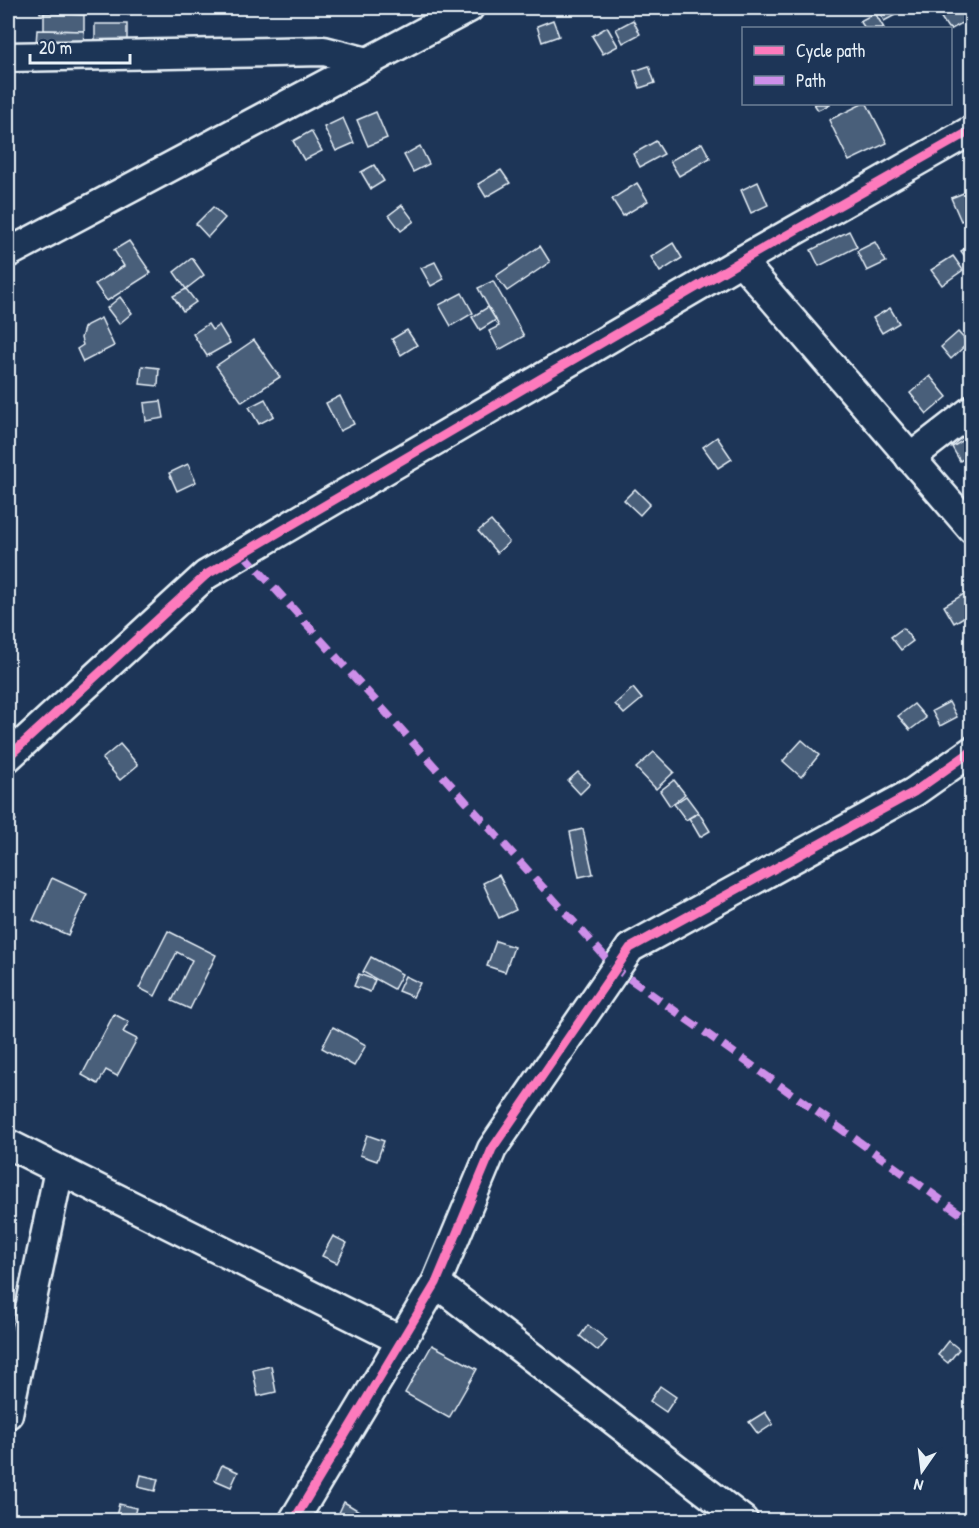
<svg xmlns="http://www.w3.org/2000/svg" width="979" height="1528" viewBox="0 0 979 1528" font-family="'Patrick Hand',sans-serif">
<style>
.building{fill:#495e7a;stroke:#e8f1f8;stroke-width:1.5}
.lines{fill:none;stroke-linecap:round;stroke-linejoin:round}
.minor-casing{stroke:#e8f1f8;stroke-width:33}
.minor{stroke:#1d3557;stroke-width:28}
.quiet{stroke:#ce8fe9;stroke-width:8;stroke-dasharray:15 8;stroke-linecap:butt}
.cycleway-casing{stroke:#1d3557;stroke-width:13}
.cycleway{stroke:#fd7abc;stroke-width:9}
</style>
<rect width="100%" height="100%" fill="#1d3557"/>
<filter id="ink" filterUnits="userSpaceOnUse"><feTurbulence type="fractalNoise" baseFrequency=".0167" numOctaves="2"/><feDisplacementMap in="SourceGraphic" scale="12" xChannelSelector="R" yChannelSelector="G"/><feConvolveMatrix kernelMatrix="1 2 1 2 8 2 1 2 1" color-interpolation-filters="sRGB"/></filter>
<g filter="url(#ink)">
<g class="building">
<path d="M40,8H85L84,15L40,13Z"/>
<path d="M110,8H132V14L110,13Z"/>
<path d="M877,8H898L901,12L884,21Z"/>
<path d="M955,8H972V28L967,31L962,23L950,30V28H948L940,16Z"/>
<path d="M44,13L84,15V31L44,30Z"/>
<path d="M875,13L884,28H865L860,21Z"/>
<path d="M553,20L559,36L542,42L537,26Z"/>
<path d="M633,20L640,34L623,43L616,29Z"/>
<rect x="95" y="24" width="32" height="21"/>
<path d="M607,27L618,46L603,54L592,36Z"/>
<path d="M37,30L84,31L83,46L36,44Z"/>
<path d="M649,66L655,83L640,88L634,71Z"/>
<path d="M814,104H831L818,110Z"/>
<path d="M862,104H867L887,143L849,161L829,120Z"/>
<path d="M376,112L387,138L368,146L357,120Z"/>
<path d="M343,118L354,143L336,151L324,127Z"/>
<path d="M311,131L322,151L304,160L293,141Z"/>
<path d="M656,141L664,154L640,167L633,154Z"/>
<path d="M702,143L710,158L679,176L670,161Z"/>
<path d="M420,146L429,164L413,172L404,155Z"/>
<path d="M374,165L384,181L371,189L361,172Z"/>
<path d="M501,170L510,183L486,197L478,184Z"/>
<path d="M758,182L768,205L751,213L741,190Z"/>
<path d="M637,183L648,201L623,216L612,199Z"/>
<path d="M966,192L972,205V216L961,221L951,198Z"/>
<path d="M402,205L414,221L401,231L389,215Z"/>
<path d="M213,207L225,218L208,237L196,224Z"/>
<path d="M849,231L857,247L819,266L811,250Z"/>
<path d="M129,241L151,273L107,301L95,284L124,266L114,250Z"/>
<path d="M875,242L886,262L867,271L857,251Z"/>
<path d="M673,243L682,258L660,272L651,257Z"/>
<path d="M972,244V266L961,251Z"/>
<path d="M540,246L550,262L507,291L496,276Z"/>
<path d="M953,256L963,270L942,285L931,270Z"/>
<path d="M192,258L204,275L186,289L174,272Z"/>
<path d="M435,262L444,279L431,286L421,268Z"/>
<path d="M493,281L524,336L499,350L489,331L499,326L478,288Z"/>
<path d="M186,289L196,302L183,311L173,296Z"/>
<path d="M462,293L473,313L451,326L439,305Z"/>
<path d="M120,297L132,313L119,324L107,308Z"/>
<path d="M488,307L496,320L480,330L472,317Z"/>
<path d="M890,308L899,323L882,333L873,318Z"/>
<path d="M101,318L114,346L83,362L77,349L83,345L81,338L84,328L87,325Z"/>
<path d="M208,324L212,330L219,325L230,343L207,356L193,334Z"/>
<path d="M407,330L417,345L401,355L392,339Z"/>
<path d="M958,332L968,343L951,359L941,347Z"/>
<path d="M254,340L280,377L242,402L216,366Z"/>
<path d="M142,366L159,368L158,386L140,384Z"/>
<path d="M930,376L947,397L927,414L910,393Z"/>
<path d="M340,396L354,424L340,431L326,403Z"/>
<path d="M265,399L274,416L259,424L249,407Z"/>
<path d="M161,401L164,418L146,421L144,403Z"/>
<path d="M717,437L732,459L718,468L703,447Z"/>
<path d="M967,438L972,446V454L960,461L952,447Z"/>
<path d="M972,459V472L965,463Z"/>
<path d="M188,464L196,482L177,491L169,473Z"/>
<path d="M635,489L650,504L640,515L624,500Z"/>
<path d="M491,521L509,542L497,553L478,531Z"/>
<path d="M972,589V612L954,623L944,606Z"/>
<path d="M903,628L913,641L901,650L891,637Z"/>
<path d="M633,688L642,699L624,714L615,704Z"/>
<path d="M949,702L957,717L940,726L932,711Z"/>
<path d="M914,704L926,718L910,730L898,716Z"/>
<path d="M802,740L819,755L801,777L783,761Z"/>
<path d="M120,744L138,765L120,780L102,759Z"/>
<path d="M654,752L674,772L656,789L636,768Z"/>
<path d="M578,772L590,784L580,794L568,781Z"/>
<path d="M674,780L685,794L670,806L660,791Z"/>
<path d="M686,796L698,812L686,820L674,804Z"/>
<path d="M8,813L16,820L8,830Z"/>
<path d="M699,813L710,831L700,837L689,818Z"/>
<path d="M583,829L593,874L579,877L570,832Z"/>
<path d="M499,875L516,910L499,918L483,883Z"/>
<path d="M52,878L87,894L68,935L33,920Z"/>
<path d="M168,931L216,955L190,1009L172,1001L192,960L177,952L155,996L139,988Z"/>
<path d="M496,941L514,947L505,972L487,966Z"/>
<path d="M371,957L402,974L394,989L363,972Z"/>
<path d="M359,974L375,980L370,992L354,986Z"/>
<path d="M405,976L420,983L413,997L398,991Z"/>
<path d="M114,1014L129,1022L123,1032L137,1039L117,1076L106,1070L98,1084L82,1075Z"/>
<path d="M333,1027L366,1045L354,1066L322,1048Z"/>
<path d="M367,1135L384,1141L377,1161L360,1155Z"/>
<path d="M333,1236L347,1243L337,1263L322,1256Z"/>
<path d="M588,1325L607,1340L598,1351L580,1336Z"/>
<path d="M949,1341L959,1349L948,1363L938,1355Z"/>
<path d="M432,1345L477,1369L449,1418L405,1393Z"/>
<path d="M271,1366L276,1392L258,1396L253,1370Z"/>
<path d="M660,1386L676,1397L666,1412L650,1401Z"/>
<path d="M765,1412L773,1424L758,1434L749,1422Z"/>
<path d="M222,1465L238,1472L231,1487L215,1480Z"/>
<path d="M141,1475L158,1479L155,1491L138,1487Z"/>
<path d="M344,1502L359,1511L354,1520H344L337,1517Z"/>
<path d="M119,1504L136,1508L133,1520H115Z"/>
</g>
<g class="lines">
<defs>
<g id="minor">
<path d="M8,57L324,51L367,62"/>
<path d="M8,253L469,8"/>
<path d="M741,261L972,529"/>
<path d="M910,458L972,410"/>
<path d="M8,757L206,575L741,261L972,130"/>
<path d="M8,1144L402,1341"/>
<path d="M436,1283L743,1520"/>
<path d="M8,1414L59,1170"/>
<path d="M294,1520L436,1283L492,1149L630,948L914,792L972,751"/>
</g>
</defs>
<use href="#minor" class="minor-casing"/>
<use href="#minor" class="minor"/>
<g class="quiet">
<path d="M243,553L616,969L972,1222"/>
<path d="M963,1520L972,1511"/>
</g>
<defs>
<g id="cycleway">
<path d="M8,757L206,575L741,261L972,130"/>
<path d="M294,1520L436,1283L492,1149L630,948L914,792L972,751"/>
</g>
</defs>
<use href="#cycleway" class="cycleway-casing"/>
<use href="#cycleway" class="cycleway"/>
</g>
</g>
<rect width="979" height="1528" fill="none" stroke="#1d3557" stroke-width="30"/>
<rect x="15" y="15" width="949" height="1498" fill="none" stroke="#e8f1f8" stroke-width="2" filter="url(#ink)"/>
<rect x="742" y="27" width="210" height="78" fill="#1d3557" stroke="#6e8097" stroke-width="1.5"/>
<rect x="754" y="46" width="30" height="9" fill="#fd7abc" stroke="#6e8097" stroke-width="1.5"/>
<text x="796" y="57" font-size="18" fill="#e8f1f8">Cycle path</text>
<rect x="754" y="76" width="30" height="9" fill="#ce8fe9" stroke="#6e8097" stroke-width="1.5"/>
<text x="796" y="87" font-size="18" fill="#e8f1f8">Path</text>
<g transform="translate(922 1471) rotate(194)" stroke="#1d3557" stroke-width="4.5" paint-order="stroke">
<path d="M0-4.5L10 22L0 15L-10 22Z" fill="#e8f1f8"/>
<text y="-9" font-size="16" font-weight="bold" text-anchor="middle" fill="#e8f1f8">N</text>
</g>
<path d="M30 54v9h100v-9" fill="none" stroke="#e8f1f8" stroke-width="3"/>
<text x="39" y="54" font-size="18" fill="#e8f1f8" stroke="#1d3557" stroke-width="4.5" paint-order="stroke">20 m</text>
</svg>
